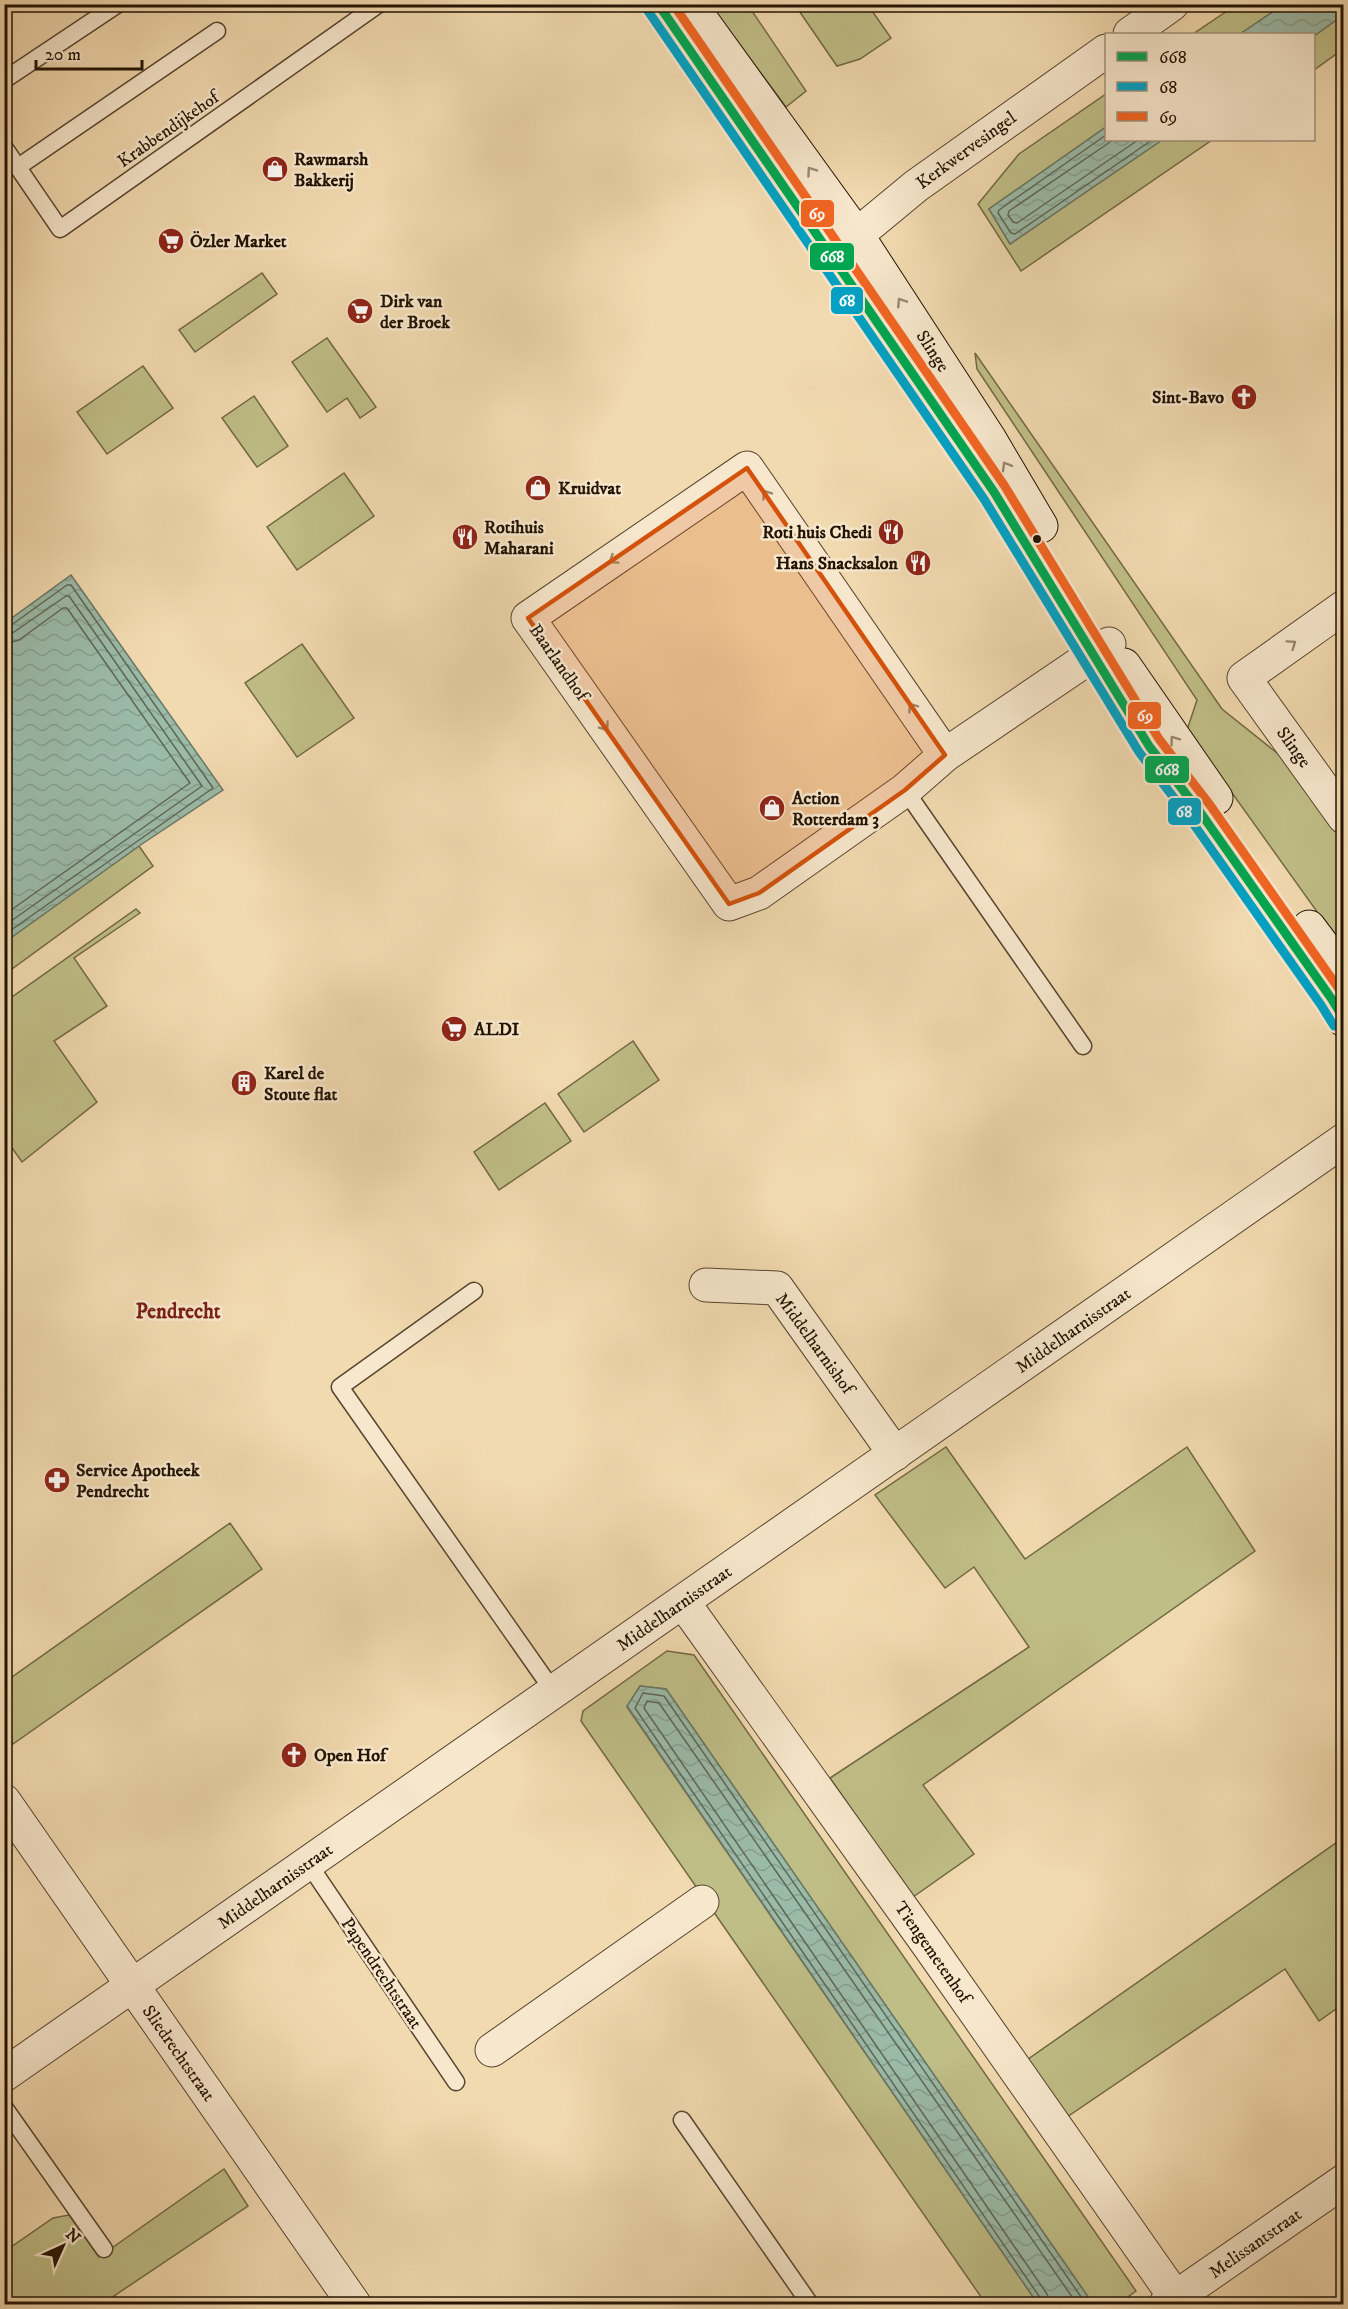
<svg xmlns="http://www.w3.org/2000/svg" width="1348" height="2309" viewBox="0 0 1348 2309" font-family="'IM FELL DW Pica',serif">
<style>
.green{fill:#c0be87;stroke:#716844;stroke-width:1.5}
.water{fill:url(#water-waves);stroke:#6b7766;stroke-width:1.5}
.lines{fill:none;stroke-linecap:round;stroke-linejoin:round}
.shore{stroke:#5e6656;stroke-width:1.5}
.lane-casing{stroke:#56442e;stroke-width:19}
.street-casing{stroke:#56442e;stroke-width:35}
.secondary-casing{stroke:#221202;stroke-width:35}
.lane{stroke:#f7e7cc;stroke-width:16}
.street{stroke:#f7e7cc;stroke-width:33}
.secondary{stroke:#f7e7cc;stroke-width:33}
.bus-1-casing{stroke:#f7e7cc;stroke-width:14}
.bus-2-casing{stroke:#f7e7cc;stroke-width:14}
.bus-3-casing{stroke:#f7e7cc;stroke-width:14}
.bus-1{stroke:#00a651;stroke-width:9}
.bus-2{stroke:#02a1c4;stroke-width:9}
.bus-3{stroke:#f26522;stroke-width:9}
.oneway{stroke:#978771}
.marked{fill:#d4520b;fill-opacity:0.2;stroke:#d4520b;stroke-width:4.5;stroke-linejoin:round}
.bus-dot{fill:#221202;stroke:#f7e7cc;stroke-width:2}
.labels{text-anchor:middle;stroke-width:5;stroke-linejoin:round;paint-order:stroke}
.street-label{font-size:18px;fill:#221202;stroke:#f7e7cc}
.poi-label{font-size:18px;font-weight:bold;fill:#221202;stroke:#f7e7cc;text-anchor:start}
.quarter-label{font-size:21px;font-weight:bold;fill:#7a1f14;stroke:#f7e7cc}
.line-badge{stroke:#f7e7cc;stroke-width:2}
.badge-label{font-size:16px;text-anchor:middle;font-weight:bold;fill:#fff}
</style>
<defs>
<pattern id="water-waves" width="16" height="10" patternUnits="userSpaceOnUse" patternTransform="scale(1.5)"><rect width="16" height="10" fill="#9bbba9"/><path d="M0 5q4-4 8 0t8 0" fill="none" stroke="#85a090"/></pattern>
</defs>
<rect width="100%" height="100%" fill="#f2dab0"/>
<filter id="stains"><feTurbulence type="fractalNoise" baseFrequency=".00333" numOctaves="4"/><feColorMatrix values="0 0 0 0 .2 0 0 0 0 .09 0 0 0 0 .02 0 0 0 .5 -.17"/></filter>
<radialGradient id="worn" r=".72"><stop offset=".6" stop-color="#630" stop-opacity="0"/><stop offset="1" stop-color="#630" stop-opacity=".3"/></radialGradient>
<g class="green">
<path d="M710,5H748L806,91L786,107Z"/>
<path d="M795,5H868L891,38L860,59L837,66Z"/>
<path d="M1236,5H1283L1240,34H1193Z"/>
<path d="M1343,15V49L1314,70V36Z"/>
<path d="M1106,94V127L989,209L1010,244L1162,140H1212L1021,271L978,204L1019,154Z"/>
<path d="M262,273L277,294L195,352L179,330Z"/>
<path d="M327,338L376,407L360,418L347,398L327,412L292,362Z"/>
<path d="M975,353L1222,709L1287,761L1343,840V948L1187,730L1197,700L977,369Z"/>
<path d="M143,366L173,408L107,454L77,412Z"/>
<path d="M254,396L288,446L257,467L222,418Z"/>
<path d="M344,473L374,516L297,570L267,527Z"/>
<path d="M302,644L354,718L297,757L245,683Z"/>
<path d="M139,846L153,866L5,974L4,942Z"/>
<path d="M136,909L140,913L74,958L107,1006L54,1041L97,1102L22,1162L5,1138V1002Z"/>
<path d="M633,1041L659,1080L584,1132L558,1094Z"/>
<path d="M545,1103L571,1141L499,1190L474,1152Z"/>
<path d="M946,1447L1025,1559L1187,1447L1255,1551L923,1785L974,1854L913,1897L830,1778L1029,1647L974,1567L945,1588L875,1495Z"/>
<path d="M230,1523L262,1569L13,1744L5,1731V1682Z"/>
<path d="M667,1651L694,1655L1136,2291L1118,2304H1093L666,1689L640,1686L627,1707L1038,2304H986L581,1721L583,1711Z"/>
<path d="M1343,1838V2004L1319,2021L1285,1969L1064,2119L1024,2062Z"/>
<path d="M224,2169L248,2206L102,2304H5L4,2252L53,2218L69,2215L99,2257Z"/>
</g>
<g class="water">
<path d="M1283,5H1343V15L1314,36L1240,34Z"/>
<path d="M1106,127V140H1162L1010,244L989,209Z"/>
<path d="M71,575L223,790L139,846L5,942V623Z"/>
<path d="M640,1686L666,1689L1093,2304H1038L627,1706Z"/>
</g>
<g class="lines">
<g class="shore">
<path d="M1106,135L999,210L998,213L1011,233L1015,234L1152,140"/>
<path d="M1113,140L1009,211L1008,215L1013,222L1017,223L1138,140"/>
<path d="M4,627L10,626L67,585H71L213,788L4,935"/>
<path d="M4,635L14,632L66,596H69L202,786L4,926"/>
<path d="M4,644L19,640L63,608H67L190,783L4,915"/>
<path d="M1042,2304L1041,2299L635,1708L643,1693L664,1696L1086,2304"/>
<path d="M1050,2304L1047,2294L644,1708L647,1701L659,1703L1077,2304"/>
</g>
<defs>
<g id="lane">
<path d="M4,80L118,4"/>
<path d="M4,147L60,229L379,4"/>
<path d="M18,167L217,31"/>
<path d="M905,790L1083,1046"/>
<path d="M474,1291L340,1387L554,1692"/>
<path d="M308,1863L456,2082"/>
<path d="M4,2107L104,2249"/>
<path d="M682,2120L810,2304"/>
</g>
<g id="street">
<path d="M1130,34L1172,4"/>
<path d="M835,253L916,186L1106,51"/>
<path d="M1344,607L1244,678L1344,817"/>
<path d="M945,755L747,468L528,618L729,904L759,893L905,790L945,755L1109,644"/>
<path d="M706,1285L777,1288L895,1454"/>
<path d="M683,1602L929,1946L1180,2304"/>
<path d="M4,1801L354,2304"/>
<path d="M492,2050L702,1902"/>
<path d="M4,2075L1344,1140"/>
<path d="M1166,2304L1344,2181"/>
</g>
<g id="secondary">
<path d="M658,4L994,492L1149,746L1200,812L1331,998L1344,1020"/>
<path d="M690,4L857,235L989,438L1041,526"/>
<path d="M1124,665L1216,798"/>
<path d="M1309,927L1344,974"/>
</g>
</defs>
<use href="#lane" class="lane-casing"/>
<use href="#street" class="street-casing"/>
<use href="#secondary" class="secondary-casing"/>
<use href="#lane" class="lane"/>
<use href="#street" class="street"/>
<use href="#secondary" class="secondary"/>
<defs>
<path id="bus-1" d="M658,4L994,492L1149,746L1200,812L1331,998L1344,1019"/>
<path id="bus-2" d="M648,11L984,499L1139,752L1190,819L1321,1005L1334,1026"/>
<path id="bus-3" d="M673,4L1004,485L1159,739L1210,805L1344,996"/>
</defs>
<use href="#bus-1" class="bus-1-casing"/>
<use href="#bus-2" class="bus-2-casing"/>
<use href="#bus-3" class="bus-3-casing"/>
<use href="#bus-1" class="bus-1"/>
<use href="#bus-2" class="bus-2"/>
<use href="#bus-3" class="bus-3"/>
</g>
<defs><path id="oneway-chevron" d="M-2-3.5L2.5 0L-2 3.5" fill="none" stroke-width="1.6" stroke-linecap="round" stroke-linejoin="round" transform="scale(1.5)"/></defs>
<g class="oneway">
<use href="#oneway-chevron" transform="translate(811 171) rotate(-125)"/>
<use href="#oneway-chevron" transform="translate(901 302) rotate(-123)"/>
<use href="#oneway-chevron" transform="translate(1006 466) rotate(-120)"/>
<use href="#oneway-chevron" transform="translate(766 494) rotate(-125)"/>
<use href="#oneway-chevron" transform="translate(613 560) rotate(146)"/>
<use href="#oneway-chevron" transform="translate(1292 644) rotate(-35)"/>
<use href="#oneway-chevron" transform="translate(912 707) rotate(-125)"/>
<use href="#oneway-chevron" transform="translate(605 727) rotate(55)"/>
<use href="#oneway-chevron" transform="translate(1174 740) rotate(-126)"/>
</g>
<path class="marked" d="M747,468L945,755L905,790L759,893L729,904L528,618Z"/>
<defs>
<symbol id="shop-disc" viewBox="-11 -11 22 22"><circle r="9.5" fill="#8f2418" stroke="#f7e7cc"/><path d="M-5-2.5h2.3a2.7 3.5 0 0 1 5.4 0H5L5.5 6h-11ZM-1.5-2.5h3a1.5 2.3 0 0 0-3 0Z" fill="#fff"/></symbol>
<symbol id="supermarket-disc" viewBox="-11 -11 22 22"><circle r="9.5" fill="#8f2418" stroke="#f7e7cc"/><path d="M-6-5.5h2.5l.6 2H6L4.5 2H-2.5L-4.4-4H-6ZM-1.5 3.2a1.3 1.3 0 1 0 .1 0ZM3 3.2a1.3 1.3 0 1 0 .1 0Z" fill="#fff"/></symbol>
<symbol id="church-disc" viewBox="-11 -11 22 22"><circle r="9.5" fill="#8f2418" stroke="#f7e7cc"/><path d="M-1.2-6h2.4v3.5h3.3v2.4h-3.3V6h-2.4V-.1h-3.3v-2.4h3.3Z" fill="#fff"/></symbol>
<symbol id="restaurant-disc" viewBox="-11 -11 22 22"><circle r="9.5" fill="#8f2418" stroke="#f7e7cc"/><path d="M-5-6h1v4h1v-4h1v4h1v-4h1v5L-1.5 .5V6h-2V.5L-5-1ZM5-6V6H3V1.5H1.5Q1.5-4 5-6Z" fill="#fff"/></symbol>
<symbol id="building-disc" viewBox="-11 -11 22 22"><circle r="9.5" fill="#8f2418" stroke="#f7e7cc"/><path d="M-4-6H4V6H1V3H-1V6H-4ZM-2.5-4.3h1.7v1.8h-1.7ZM.8-4.3h1.7v1.8H.8ZM-2.5-1h1.7V.8h-1.7ZM.8-1h1.7V.8H.8Z" fill="#fff"/></symbol>
<symbol id="pharmacy-disc" viewBox="-11 -11 22 22"><circle r="9.5" fill="#8f2418" stroke="#f7e7cc"/><path d="M-2-6h4v4h4v4h-4v4h-4v-4h-4v-4h4Z" fill="#fff"/></symbol>
</defs>
<g fill-rule="evenodd">
<use href="#shop-disc" x="260" y="154" width="30" height="30"/>
<use href="#supermarket-disc" x="156" y="226" width="30" height="30"/>
<use href="#supermarket-disc" x="345" y="296" width="30" height="30"/>
<use href="#church-disc" x="1229" y="382" width="30" height="30"/>
<use href="#shop-disc" x="523" y="473" width="30" height="30"/>
<use href="#restaurant-disc" x="876" y="517" width="30" height="30"/>
<use href="#restaurant-disc" x="450" y="522" width="30" height="30"/>
<use href="#restaurant-disc" x="903" y="548" width="30" height="30"/>
<use href="#shop-disc" x="757" y="793" width="30" height="30"/>
<use href="#supermarket-disc" x="439" y="1014" width="30" height="30"/>
<use href="#building-disc" x="229" y="1068" width="30" height="30"/>
<use href="#pharmacy-disc" x="42" y="1465" width="30" height="30"/>
<use href="#church-disc" x="279" y="1740" width="30" height="30"/>
</g>
<circle class="bus-dot" cx="1037" cy="539" r="5"/>
<g class="labels">
<g class="street-label">
<text transform="translate(168 129) rotate(-35)" y="6">Krabbendijkehof</text>
<text transform="translate(966 150) rotate(-36)" y="6">Kerkwervesingel</text>
<text transform="translate(933 351) rotate(57)" y="6">Slinge</text>
<text transform="translate(559 662) rotate(55)" y="6">Baarlandhof</text>
<text transform="translate(1294 747) rotate(54)" y="6">Slinge</text>
<text transform="translate(1073 1330) rotate(-35)" y="6">Middelharnisstraat</text>
<text transform="translate(815 1343) rotate(54)" y="6">Middelharnishof</text>
<text transform="translate(674 1608) rotate(-35)" y="6">Middelharnisstraat</text>
<text transform="translate(275 1886) rotate(-35)" y="6">Middelharnisstraat</text>
<text transform="translate(933 1952) rotate(55)" y="6">Tiengemetenhof</text>
<text transform="translate(382 1973) rotate(56)" y="6">Papendrechtstraat</text>
<text transform="translate(179 2053) rotate(55)" y="6">Sliedrechtstraat</text>
<text transform="translate(1255 2243) rotate(-35)" y="6">Melissantstraat</text>
</g>
<g class="poi-label">
<text x="294" y="165">Rawmarsh<tspan x="294" dy="21">Bakkerij</tspan></text>
<text x="190" y="247">Özler Market</text>
<text x="380" y="307">Dirk van<tspan x="380" dy="21">der Broek</tspan></text>
<text x="1224" y="403" text-anchor="end">Sint-Bavo</text>
<text x="558" y="494">Kruidvat</text>
<text x="484" y="533">Rotihuis<tspan x="484" dy="21">Maharani</tspan></text>
<text x="872" y="538" text-anchor="end">Roti huis Chedi</text>
<text x="898" y="569" text-anchor="end">Hans Snacksalon</text>
<text x="792" y="804">Action<tspan x="792" dy="21">Rotterdam 3</tspan></text>
<text x="474" y="1035">ALDI</text>
<text x="264" y="1079">Karel de<tspan x="264" dy="21">Stoute flat</tspan></text>
<text x="76" y="1476">Service Apotheek<tspan x="76" dy="21">Pendrecht</tspan></text>
<text x="314" y="1761">Open Hof</text>
</g>
<g class="quarter-label">
<text x="178" y="1318">Pendrecht</text>
</g>
</g>
<g class="line-badge">
<rect x="800" y="199" width="35" height="29" rx="6" fill="#f26522"/>
<rect x="809" y="242" width="46" height="29" rx="6" fill="#00a651"/>
<rect x="830" y="286" width="34" height="29" rx="6" fill="#02a1c4"/>
<rect x="1127" y="701" width="35" height="29" rx="6" fill="#f26522"/>
<rect x="1144" y="755" width="46" height="29" rx="6" fill="#00a651"/>
<rect x="1167" y="797" width="35" height="29" rx="6" fill="#02a1c4"/>
</g>
<g class="badge-label">
<text x="817" y="219">69</text>
<text x="832" y="262">668</text>
<text x="847" y="306">68</text>
<text x="1145" y="721">69</text>
<text x="1167" y="775">668</text>
<text x="1184" y="817">68</text>
</g>
<rect width="1348" height="2309" fill="none" stroke="#f2dab0" stroke-width="24"/>
<rect x="6" y="6" width="1336" height="2297" fill="none" stroke="#221202" stroke-width="3"/>
<rect x="12" y="12" width="1324" height="2285" fill="none" stroke="#221202" stroke-width="1.5"/>
<rect x="1105" y="33" width="210" height="108" fill="#f7e7cc" stroke="#a2927b" stroke-width="1.5"/>
<rect x="1117" y="52" width="30" height="9" fill="#00a651" stroke="#a2927b" stroke-width="1.5"/>
<text x="1159" y="63" font-size="18" fill="#221202">668</text>
<rect x="1117" y="82" width="30" height="9" fill="#02a1c4" stroke="#a2927b" stroke-width="1.5"/>
<text x="1159" y="93" font-size="18" fill="#221202">68</text>
<rect x="1117" y="112" width="30" height="9" fill="#f26522" stroke="#a2927b" stroke-width="1.5"/>
<text x="1159" y="123" font-size="18" fill="#221202">69</text>
<g transform="translate(63 2246) rotate(45)" stroke="#f7e7cc" stroke-width="4.5" paint-order="stroke">
<path d="M0-4.5L10 22L0 15L-10 22Z" fill="#221202"/>
<text y="-9" font-size="16" font-weight="bold" text-anchor="middle" fill="#221202">N</text>
</g>
<path d="M36 60v9h106v-9" fill="none" stroke="#221202" stroke-width="3"/>
<text x="45" y="60" font-size="18" fill="#221202" stroke="#f7e7cc" stroke-width="4.5" paint-order="stroke">20 m</text>
<rect width="100%" height="100%" filter="url(#stains)"/>
<rect width="100%" height="100%" fill="url(#worn)"/>
</svg>
